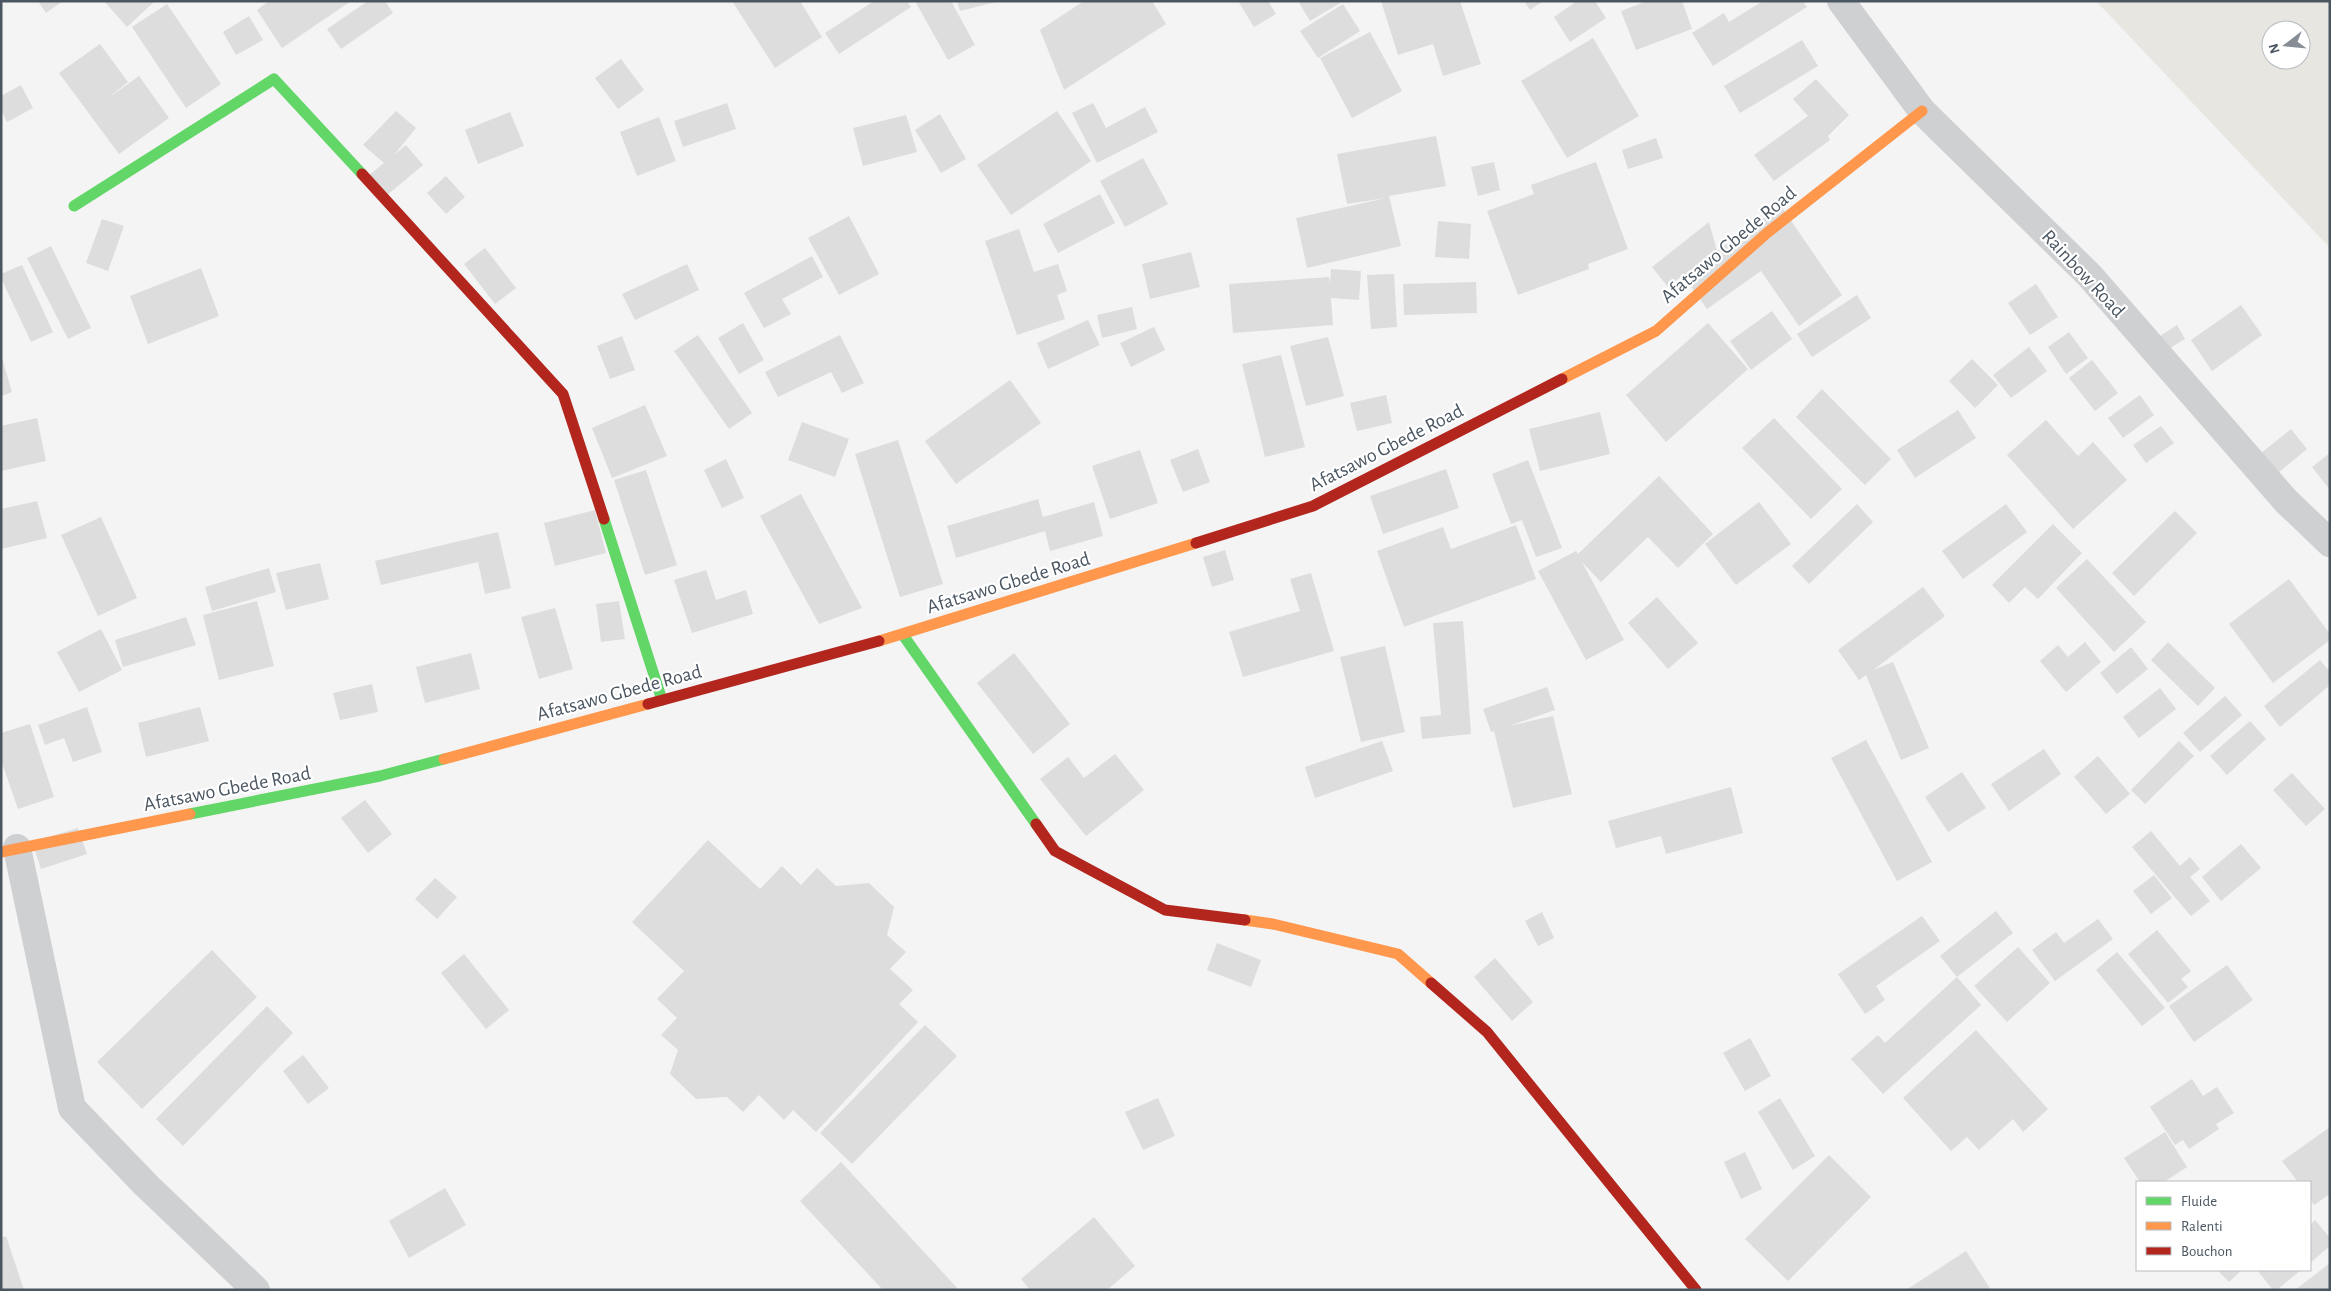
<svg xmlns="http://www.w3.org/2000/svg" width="2331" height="1291" viewBox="0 0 2331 1291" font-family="'Alegreya Sans',sans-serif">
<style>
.sand{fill:#e7e6e1;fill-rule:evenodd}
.building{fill:#ddddde}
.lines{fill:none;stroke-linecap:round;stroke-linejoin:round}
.street{stroke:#ced0d2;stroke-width:28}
.fast{stroke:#63d668;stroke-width:11}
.slow{stroke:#ff974d;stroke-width:11}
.jam{stroke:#b3261e;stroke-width:11}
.labels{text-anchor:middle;stroke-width:4.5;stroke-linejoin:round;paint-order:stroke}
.street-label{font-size:20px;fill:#4a5661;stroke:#fff}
</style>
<rect width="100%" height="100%" fill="#f4f4f4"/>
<path class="sand" d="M2096,1H2330V248ZM2271,30H2301V60H2271Z"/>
<g class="building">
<path d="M38,1H63L46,13Z"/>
<path d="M104,1H155L127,27Z"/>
<path d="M269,1H351L282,48L257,10Z"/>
<path d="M368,1H385L393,13L341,49L327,29Z"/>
<path d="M732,1H800L822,37L775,68Z"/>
<path d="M874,1H907L911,7L839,54L825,33Z"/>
<path d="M915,1H951L975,45L948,60Z"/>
<path d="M957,1H996V2L960,11Z"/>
<path d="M1084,1H1152L1166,24L1064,90L1040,30Z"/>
<path d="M1238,1H1268L1276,14L1254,27Z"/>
<path d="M1298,1H1339L1340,3L1310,21Z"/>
<path d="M1381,1H1460L1481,64L1443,76L1433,44L1398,55Z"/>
<path d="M1524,1H1543L1530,10Z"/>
<path d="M1577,1H1595L1606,18L1570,42L1554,17Z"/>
<path d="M1647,1H1682L1692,29L1636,50L1621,11Z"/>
<path d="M1763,1H1803L1807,7L1713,66L1692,33L1724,13L1729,22Z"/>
<path d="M167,4L221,84L186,108L132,27Z"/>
<path d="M1343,4L1360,31L1318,58L1300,31Z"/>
<path d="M249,16L263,40L236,55L223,32Z"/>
<path d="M1370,32L1402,91L1352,118L1320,58Z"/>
<path d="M1593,38L1639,116L1567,158L1521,81Z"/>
<path d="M1802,40L1818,66L1740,113L1724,86Z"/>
<path d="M100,44L128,82L107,99L139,76L169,118L119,154L59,73Z"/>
<path d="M621,59L644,90L618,109L595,78Z"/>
<path d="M1816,79L1849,115L1828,136L1830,140L1774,181L1754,155L1808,116L1793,99Z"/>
<path d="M21,85L33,108L7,122L1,110V96Z"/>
<path d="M727,103L736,129L683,147L674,121Z"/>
<path d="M1093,103L1106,128L1145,107L1158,132L1097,163L1072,113Z"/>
<path d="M396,111L416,128L394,155L406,145L423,165L386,196L369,175L384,163L363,145Z"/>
<path d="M1057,111L1091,161L1011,215L977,165Z"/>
<path d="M510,112L524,146L478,164L465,130Z"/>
<path d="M940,114L966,159L941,173L915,130Z"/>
<path d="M906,115L917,152L863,166L853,128Z"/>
<path d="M659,117L676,161L637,176L620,132Z"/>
<path d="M1436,136L1446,186L1389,196L1401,246L1307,268L1296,218L1386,198L1347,204L1337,154Z"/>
<path d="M1656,138L1663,158L1628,169L1622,150Z"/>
<path d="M1143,158L1168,204L1125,227L1100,181Z"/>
<path d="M1494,162L1500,190L1478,196L1471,167Z"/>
<path d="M1596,162L1628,249L1588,264L1589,269L1518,295L1487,211L1534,194L1531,185Z"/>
<path d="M446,176L465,197L446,214L427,193Z"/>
<path d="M1100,194L1115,223L1058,253L1043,224Z"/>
<path d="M1781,206L1842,295L1799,326L1761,271L1707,309L1683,275L1668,287L1652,267L1709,222L1717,251Z"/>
<path d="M849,216L879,274L839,295L808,238Z"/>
<path d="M102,219L124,226L108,271L86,263Z"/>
<path d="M1438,221L1471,224L1469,259L1435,257Z"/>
<path d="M1019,229L1034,272L1058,264L1067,291L1057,295L1065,319L1017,335L985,241Z"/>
<path d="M51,246L91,328L68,339L27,258Z"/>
<path d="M485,248L516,288L495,304L464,264Z"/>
<path d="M1191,252L1200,287L1150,299L1142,264Z"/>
<path d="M812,256L823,277L782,299L791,314L764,328L744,293Z"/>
<path d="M687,264L699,290L635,320L622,294Z"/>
<path d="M22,265L53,332L31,342L1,278V274Z"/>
<path d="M201,268L219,316L148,344L130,296Z"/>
<path d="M1331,269L1361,271L1359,300L1331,298L1333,325L1233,333L1229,284L1329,277L1330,284Z"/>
<path d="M1394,274L1397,327L1371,329L1367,275Z"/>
<path d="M1476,282L1477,313L1404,315L1403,284Z"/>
<path d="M2036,284L2058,317L2030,335L2008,303Z"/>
<path d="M1857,295L1871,318L1812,357L1797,334Z"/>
<path d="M2241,305L2262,335L2212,371L2191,340Z"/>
<path d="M1132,307L1137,329L1102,338L1097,315Z"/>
<path d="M1772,311L1792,339L1751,370L1730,341Z"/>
<path d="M1088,320L1100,345L1048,369L1037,343Z"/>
<path d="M743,323L764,360L739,374L718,338Z"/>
<path d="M1708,323L1748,369L1666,442L1626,395Z"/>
<path d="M2177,325L2185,339L2162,353L2154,340Z"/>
<path d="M1154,327L1165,350L1131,367L1120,343Z"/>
<path d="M2069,332L2088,358L2066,374L2048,347Z"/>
<path d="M698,335L752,413L729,429L674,351Z"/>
<path d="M840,335L864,383L842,393L831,372L778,397L765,372Z"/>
<path d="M622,336L635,370L610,379L597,346Z"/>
<path d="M1328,337L1344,396L1306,406L1290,346Z"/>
<path d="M2029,347L2047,371L2011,398L1993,375Z"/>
<path d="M1281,355L1305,447L1265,457L1242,364Z"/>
<path d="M2,358L12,392L1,396V359Z"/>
<path d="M1972,359L1998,385L1975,408L1949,381Z"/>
<path d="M2092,360L2118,393L2095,411L2069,378Z"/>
<path d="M1010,380L1041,423L956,484L925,441Z"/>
<path d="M1822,389L1891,459L1865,485L1796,417Z"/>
<path d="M1386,395L1392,423L1357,431L1350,403Z"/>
<path d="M2140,395L2154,415L2123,438L2108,418Z"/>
<path d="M645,405L667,456L612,478L592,428Z"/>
<path d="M1958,410L1976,438L1915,478L1897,450Z"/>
<path d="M1600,412L1610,454L1540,471L1529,429Z"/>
<path d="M37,418L46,461L1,471V426Z"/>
<path d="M1774,418L1842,489L1811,519L1742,448Z"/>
<path d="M2046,420L2078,456L2093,442L2127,480L2073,529L2007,455Z"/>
<path d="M802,422L849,439L835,477L788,460Z"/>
<path d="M2161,426L2174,443L2146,463L2133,445Z"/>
<path d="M2291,429L2307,449L2272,478L2256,457Z"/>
<path d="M898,440L943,584L900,597L855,454Z"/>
<path d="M1198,449L1210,482L1183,492L1170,460Z"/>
<path d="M1140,450L1158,503L1110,519L1092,466Z"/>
<path d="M2330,453V490L2312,467Z"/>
<path d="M726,459L744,498L722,508L704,470Z"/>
<path d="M1528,460L1562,548L1536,557L1522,520L1511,524L1492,474Z"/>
<path d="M1446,469L1459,508L1383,534L1370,496Z"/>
<path d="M646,470L677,565L645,575L614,480Z"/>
<path d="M1659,476L1713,534L1678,568L1648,537L1601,582L1582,562L1624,640L1586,660L1538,571L1576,551L1578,554Z"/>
<path d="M801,494L862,608L819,624L760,516Z"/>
<path d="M1038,499L1043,517L1094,502L1103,536L1050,551L1045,531L956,558L947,526Z"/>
<path d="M37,501L47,538L1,549V509Z"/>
<path d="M1759,502L1791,544L1736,585L1705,544Z"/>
<path d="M1857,504L1873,522L1809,584L1792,566Z"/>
<path d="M2006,504L2027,532L1963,579L1942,551Z"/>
<path d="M595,510L606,553L555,566L544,523Z"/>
<path d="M2175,511L2197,533L2134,596L2112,573Z"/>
<path d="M101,517L137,598L98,616L61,535Z"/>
<path d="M2053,524L2082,553L2038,599L2025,587L2009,603L1992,585Z"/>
<path d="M1516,525L1536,579L1404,627L1377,551L1443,527L1451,549Z"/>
<path d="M498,532L511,588L485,594L478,562L381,585L375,561Z"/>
<path d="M1225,550L1234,580L1212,587L1203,557Z"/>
<path d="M2087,559L2146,622L2114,652L2056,588Z"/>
<path d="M320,563L329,599L286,610L276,573Z"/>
<path d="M269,568L276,592L212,611L205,587Z"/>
<path d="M706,570L716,600L746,590L753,614L692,633L674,580Z"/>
<path d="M1311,573L1334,651L1243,677L1229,632L1300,611L1290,579Z"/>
<path d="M2289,579L2330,634V640L2273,683L2229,624Z"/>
<path d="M1923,587L1945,616L1873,670L1893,662L1929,748L1901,760L1866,675L1859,680L1838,650Z"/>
<path d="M1657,597L1698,643L1668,669L1628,623Z"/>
<path d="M257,601L274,666L219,680L203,615Z"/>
<path d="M619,601L625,639L601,642L596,604Z"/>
<path d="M555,608L573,669L539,679L521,617Z"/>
<path d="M186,617L196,645L123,667L115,640Z"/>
<path d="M1463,621L1471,734L1422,739L1420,717L1441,715L1433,623Z"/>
<path d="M101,629L122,670L79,692L57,652Z"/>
<path d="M2085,642L2101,662L2066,692L2040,661L2058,645L2068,657Z"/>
<path d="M2168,642L2215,688L2198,706L2151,660Z"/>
<path d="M1385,646L1405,732L1361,742L1340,657Z"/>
<path d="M2131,647L2148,669L2117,694L2100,673Z"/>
<path d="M471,653L480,689L425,703L416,667Z"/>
<path d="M1014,653L1070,724L1033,754L977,683Z"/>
<path d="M2320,660L2330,672V685L2280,727L2264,706Z"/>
<path d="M372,684L378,712L340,720L333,693Z"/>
<path d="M1547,687L1555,710L1509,726L1553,716L1572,794L1513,808L1494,731L1491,732L1483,709Z"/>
<path d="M2160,688L2176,709L2139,738L2123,717Z"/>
<path d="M2225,696L2242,715L2200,752L2183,733Z"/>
<path d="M87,707L102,752L73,762L64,738L45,745L38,725Z"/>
<path d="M200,707L209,741L146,757L138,723Z"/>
<path d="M2250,721L2266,739L2227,775L2210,756Z"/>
<path d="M30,724L54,797L18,809L1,760V733Z"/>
<path d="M1866,740L1932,862L1897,881L1831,758Z"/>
<path d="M1382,741L1393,771L1315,798L1305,767Z"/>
<path d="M2179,741L2194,756L2145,804L2131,790Z"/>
<path d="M2044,749L2061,774L2009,811L1991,784Z"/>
<path d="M1115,754L1144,790L1086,836L1040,779L1068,757L1084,778Z"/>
<path d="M2098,756L2130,794L2106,814L2074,777Z"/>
<path d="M1962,772L1986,808L1948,832L1925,797Z"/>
<path d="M2292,773L2325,809L2306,826L2273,790Z"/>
<path d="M1731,787L1743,833L1666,854L1661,836L1616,848L1608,821Z"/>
<path d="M365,800L392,834L368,853L341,818Z"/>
<path d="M78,828L87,854L41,869L32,842Z"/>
<path d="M2151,831L2180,866L2190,857L2200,869L2190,877L2210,901L2191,916L2132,847Z"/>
<path d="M708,840L760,889L782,866L801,885L817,868L836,886L869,883L894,907L887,935L906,952L890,969L913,990L899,1004L918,1022L816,1132L793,1110L784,1120L759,1095L743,1112L727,1097L696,1099L670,1074L678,1050L661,1035L677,1018L657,999L684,971L632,922Z"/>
<path d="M2241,844L2261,868L2221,901L2202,877Z"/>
<path d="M2154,875L2172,898L2151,914L2133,891Z"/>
<path d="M435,878L457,897L437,919L415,899Z"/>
<path d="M1996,911L2013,933L1957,977L1981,1005L1883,1094L1851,1059L1878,1035L1885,1043L1957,977L1940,956Z"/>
<path d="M1542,912L1554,938L1538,946L1525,921Z"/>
<path d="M1922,916L1940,941L1876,986L1885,1000L1865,1014L1838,974Z"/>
<path d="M2098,919L2113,939L2055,981L2032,950L2056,932L2064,943Z"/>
<path d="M2157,930L2191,971L2181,979L2188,987L2168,1003L2128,954Z"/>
<path d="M1217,943L1261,960L1251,987L1207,970Z"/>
<path d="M2018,947L2050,983L2007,1022L1974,986Z"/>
<path d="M212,950L257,997L142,1109L97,1062Z"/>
<path d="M2117,952L2165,1008L2142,1026L2096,970Z"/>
<path d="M464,954L509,1010L486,1029L441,973Z"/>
<path d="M1495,958L1533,1002L1512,1021L1474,977Z"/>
<path d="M2227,965L2253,1000L2194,1042L2169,1006Z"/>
<path d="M267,1006L293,1033L183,1146L156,1119Z"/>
<path d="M925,1025L957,1056L852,1164L820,1133Z"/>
<path d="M1976,1030L2048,1109L2023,1132L2013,1119L1979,1150L1967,1137L1951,1151L1903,1098Z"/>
<path d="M1750,1038L1771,1076L1745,1091L1723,1053Z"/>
<path d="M303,1055L329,1088L308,1104L283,1071Z"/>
<path d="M2192,1079L2203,1096L2217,1087L2234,1113L2216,1124L2219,1129L2189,1149L2183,1140L2175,1145L2150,1107Z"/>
<path d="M1158,1098L1175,1136L1143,1150L1125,1112Z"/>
<path d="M1780,1098L1815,1156L1793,1170L1758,1112Z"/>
<path d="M2330,1127V1194L2314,1205L2310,1199V1182H2298L2282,1161Z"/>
<path d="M2165,1132L2187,1167L2164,1182H2140L2124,1158Z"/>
<path d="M1745,1152L1762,1189L1741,1199L1724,1162Z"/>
<path d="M1829,1155L1871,1197L1788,1281L1745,1239Z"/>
<path d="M841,1162L959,1290H883L800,1201Z"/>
<path d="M445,1188L466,1225L409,1258L389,1221Z"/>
<path d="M1094,1217L1135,1266L1107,1290H1030L1021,1279Z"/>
<path d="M2315,1220L2330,1238V1246L2310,1263V1225Z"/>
<path d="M6,1236L24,1290H1V1238Z"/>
<path d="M1966,1251L1991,1290H1906Z"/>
<path d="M2330,1263V1290H2295Z"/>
<path d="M2217,1270H2242L2229,1282Z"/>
<path d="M2257,1270H2301L2277,1290H2273Z"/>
</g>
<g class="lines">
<g class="street">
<path d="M1841,1L1922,111L2090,276L2286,501L2330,543"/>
<path d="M17,848L72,1108L145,1184L256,1290"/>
</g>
<g class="fast">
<path d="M74,206L274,79L362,174"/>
<path d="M604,519L662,700"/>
<path d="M903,635L1036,824"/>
<path d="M190,814L380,776L444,759"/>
</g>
<g class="slow">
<path d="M1562,379L1656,331L1767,233L1922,111"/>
<path d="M879,641L1196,543"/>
<path d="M444,759L648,704"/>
<path d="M1,852L190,814"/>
<path d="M1245,920L1273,924L1398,954L1431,983"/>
</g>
<g class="jam">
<path d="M362,174L563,394L604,519"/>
<path d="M1196,543L1313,506L1562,379"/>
<path d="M648,704L879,641"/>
<path d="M1036,824L1055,851L1165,910L1245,920"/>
<path d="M1431,983L1487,1032L1696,1290"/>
</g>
</g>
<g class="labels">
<g class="street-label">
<text transform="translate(1728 244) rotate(-40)" y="7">Afatsawo Gbede Road</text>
<text transform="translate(2084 273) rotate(47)" y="7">Rainbow Road</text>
<text transform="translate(1386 447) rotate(-27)" y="7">Afatsawo Gbede Road</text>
<text transform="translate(1008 582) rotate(-17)" y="7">Afatsawo Gbede Road</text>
<text transform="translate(619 692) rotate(-15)" y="7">Afatsawo Gbede Road</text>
<text transform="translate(227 788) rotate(-11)" y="7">Afatsawo Gbede Road</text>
</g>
</g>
<rect width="2331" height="1291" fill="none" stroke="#4a5661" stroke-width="5"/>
<rect x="2136" y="1181" width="175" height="90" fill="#ffffff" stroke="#b7bbc0"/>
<rect x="2146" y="1197" width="25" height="8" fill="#63d668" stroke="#b7bbc0"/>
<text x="2181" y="1206" font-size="15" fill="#4a5661">Fluide</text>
<rect x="2146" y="1222" width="25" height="8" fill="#ff974d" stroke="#b7bbc0"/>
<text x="2181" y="1231" font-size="15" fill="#4a5661">Ralenti</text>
<rect x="2146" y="1247" width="25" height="8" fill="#b3261e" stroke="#b7bbc0"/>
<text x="2181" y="1256" font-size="15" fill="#4a5661">Bouchon</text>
<g transform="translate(2286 45) rotate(254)"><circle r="24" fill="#ffffff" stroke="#b7bbc0"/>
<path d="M0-4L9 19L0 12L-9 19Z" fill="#868d94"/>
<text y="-8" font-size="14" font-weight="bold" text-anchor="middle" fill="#4a5661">N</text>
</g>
</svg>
